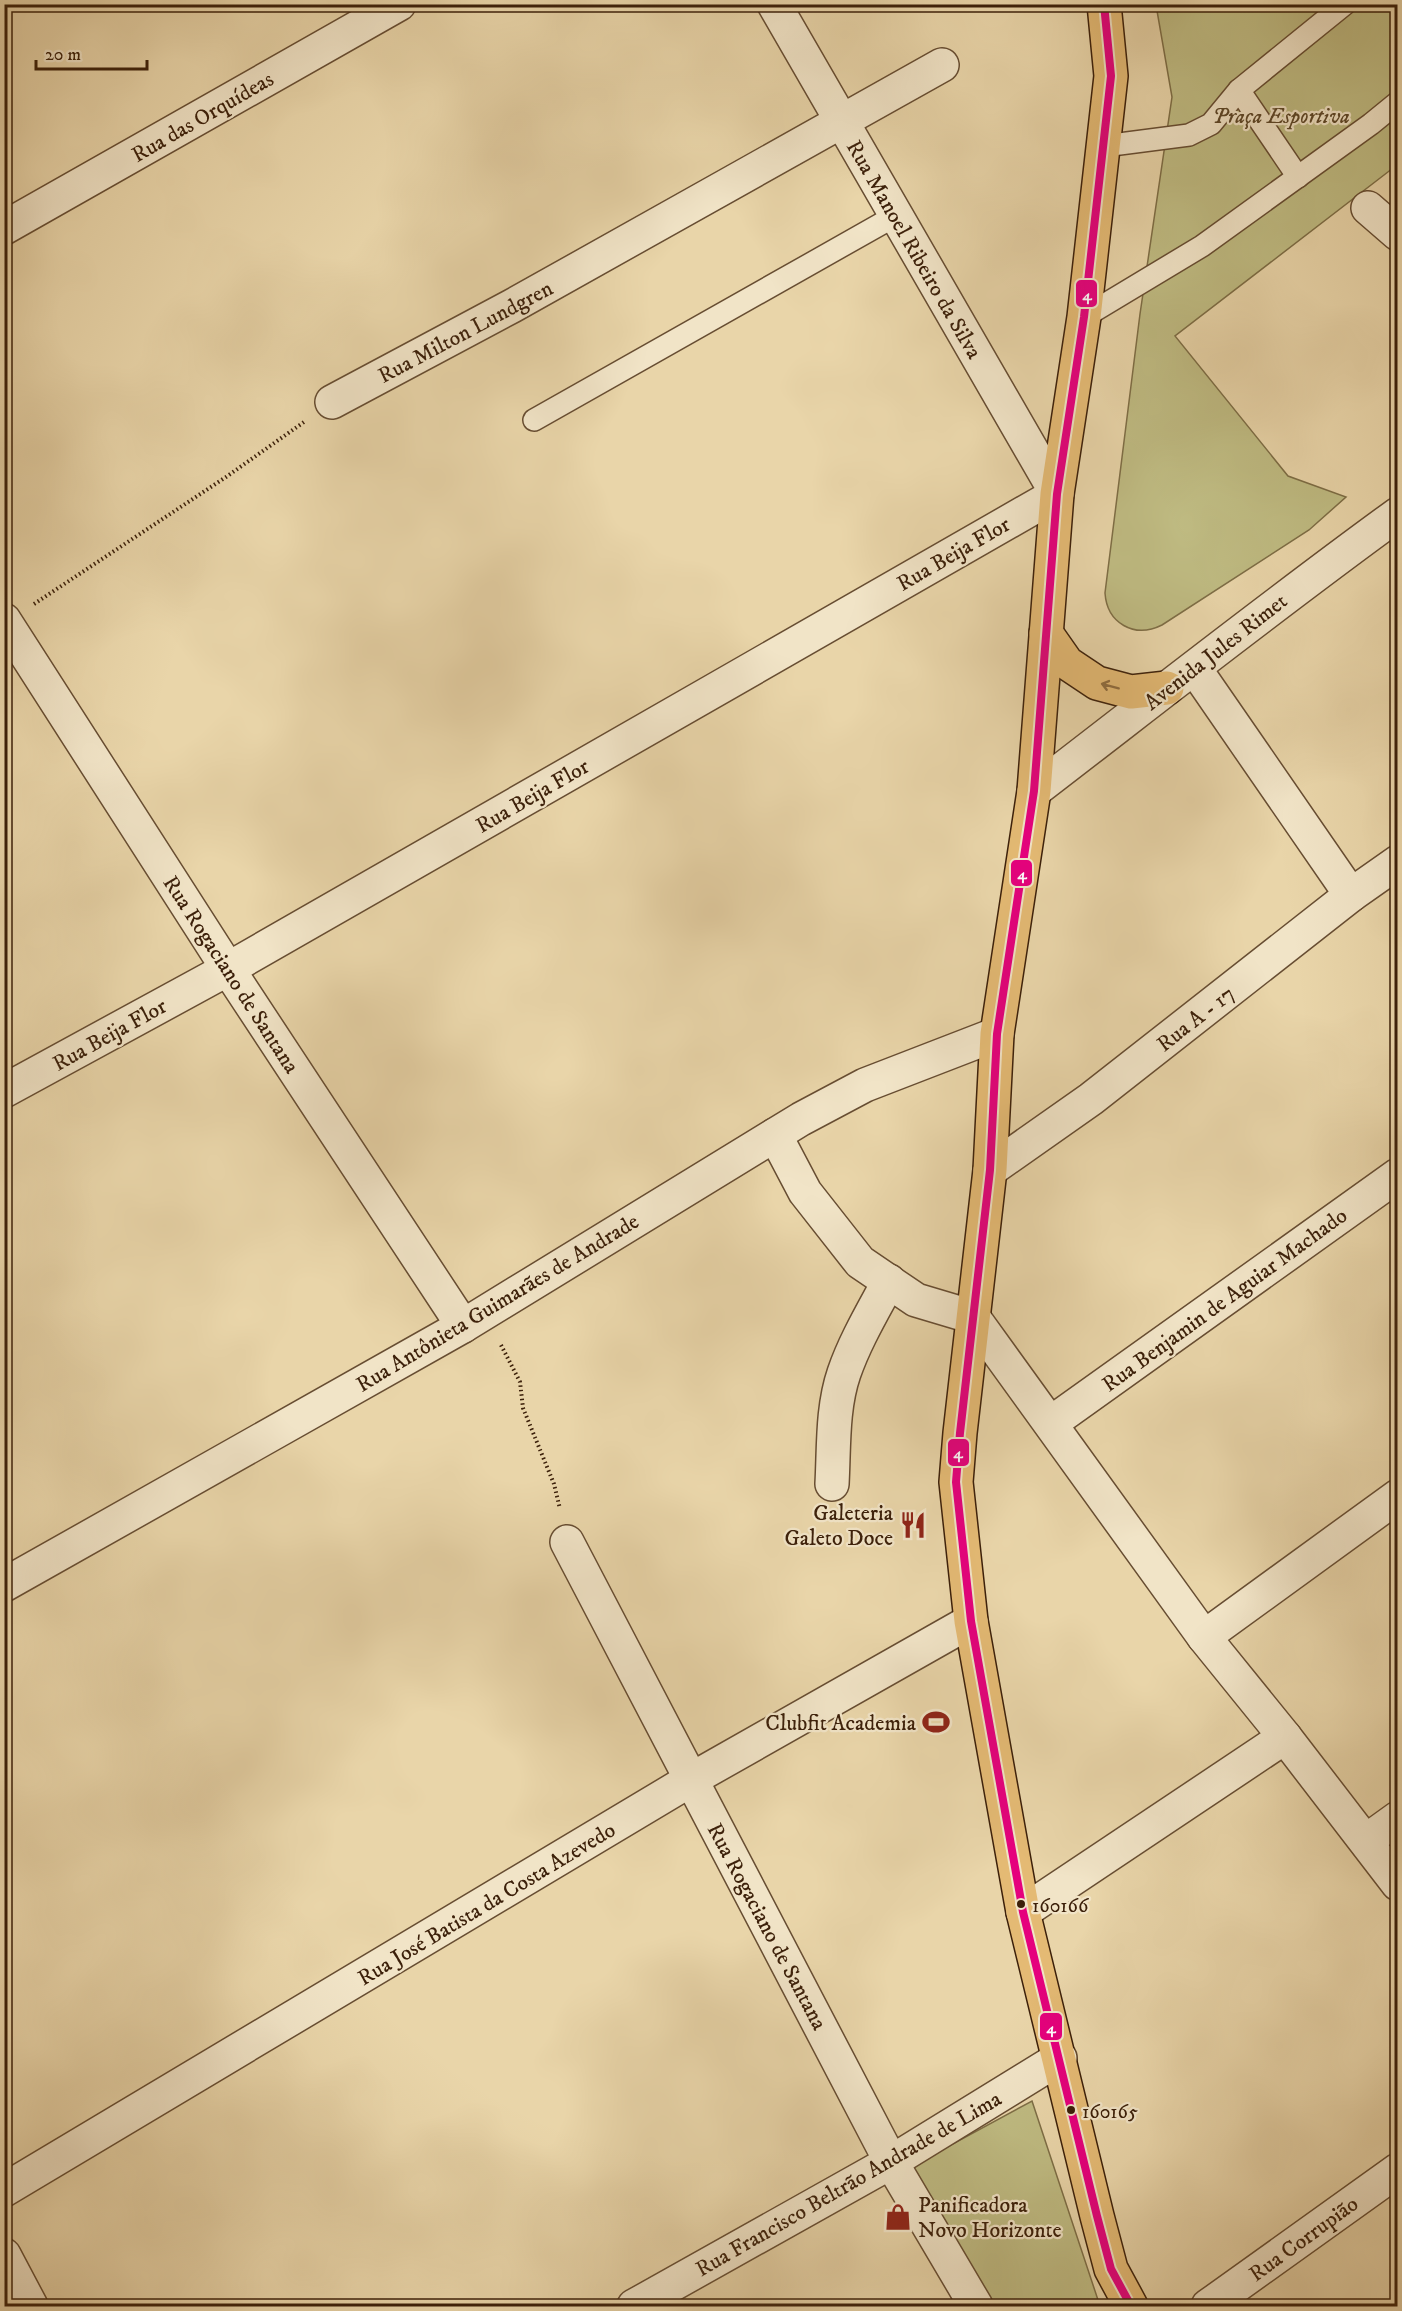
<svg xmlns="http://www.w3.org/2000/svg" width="1402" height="2311" viewBox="0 0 1402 2311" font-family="'IM FELL DW Pica',serif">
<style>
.green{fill:#bfbb82;stroke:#7e6e46;stroke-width:1.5}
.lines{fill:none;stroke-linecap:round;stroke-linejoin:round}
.service-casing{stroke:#674d32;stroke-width:24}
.minor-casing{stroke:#674d32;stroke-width:36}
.tertiary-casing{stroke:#674d32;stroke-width:36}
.primary-casing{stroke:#3c200a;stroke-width:36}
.path{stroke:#3c200a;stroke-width:4;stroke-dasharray:1.5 3;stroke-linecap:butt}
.service{stroke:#f1e4c7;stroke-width:21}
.minor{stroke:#f1e4c7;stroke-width:33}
.tertiary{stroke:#f1e4c7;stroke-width:33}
.primary{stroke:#e4ba74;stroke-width:33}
.bus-1-casing{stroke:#f1e4c7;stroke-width:12}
.bus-1{stroke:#e5007d;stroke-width:8}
.oneway{stroke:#906d3f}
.bus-dot{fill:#3c200a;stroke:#f1e4c7;stroke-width:2}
.labels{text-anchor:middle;stroke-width:4.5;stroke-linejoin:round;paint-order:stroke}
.bus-label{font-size:20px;fill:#3c200a;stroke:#f1e4c7;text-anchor:start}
.park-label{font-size:22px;font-style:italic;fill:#5d4728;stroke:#f1e4c7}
.street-label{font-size:22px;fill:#3c200a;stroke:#f1e4c7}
.poi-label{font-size:22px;fill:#3c200a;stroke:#f1e4c7;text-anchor:end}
.line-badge{stroke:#f1e4c7;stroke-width:2}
.badge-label{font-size:16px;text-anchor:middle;font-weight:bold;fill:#fff}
</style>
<rect width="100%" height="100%" fill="#e9d5a9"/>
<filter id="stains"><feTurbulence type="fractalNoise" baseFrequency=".00333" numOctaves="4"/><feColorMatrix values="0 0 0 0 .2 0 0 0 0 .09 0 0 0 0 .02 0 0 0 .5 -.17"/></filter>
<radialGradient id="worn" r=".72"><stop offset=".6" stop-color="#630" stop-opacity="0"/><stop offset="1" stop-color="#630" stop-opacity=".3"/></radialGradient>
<g class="green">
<path d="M1156,5H1397V165L1175,336L1288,476L1346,497L1309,530L1162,625C1134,639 1107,623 1105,593L1140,314L1172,97Z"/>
<path d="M1032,2101L1100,2306H957L886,2180Z"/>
</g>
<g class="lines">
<defs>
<g id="service">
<path d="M1239,90L1298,177"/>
<path d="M1104,146L1189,135L1211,124L1239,90L1345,4"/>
<path d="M1084,317L1202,246L1371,124L1398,102"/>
<path d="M534,420L895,216"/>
</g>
<g id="minor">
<path d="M1368,208L1398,234"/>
<path d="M4,228L399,4"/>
<path d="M332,402L512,306L942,65"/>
<path d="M4,620L228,969L463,1326"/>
<path d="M1195,669L1351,895"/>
<path d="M4,1091L228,969L1057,494L774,4"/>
<path d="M775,1135L805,1192L860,1262L916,1300L973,1317L1204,1637L1285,1737L1398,1884"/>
<path d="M990,1170L1091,1099L1351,895L1398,862"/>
<path d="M1051,1423L1398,1175"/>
<path d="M832,1484C834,1447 832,1408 844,1373C855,1341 873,1311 889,1281"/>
<path d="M567,1542L891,2162L976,2306"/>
<path d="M4,1585L463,1326L801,1119L865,1085L997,1034"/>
<path d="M1204,1637L1398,1496"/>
<path d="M1366,1841L1398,1818"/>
<path d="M1023,1912L1285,1737"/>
<path d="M4,2190L692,1779L971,1621"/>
<path d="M4,2255L31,2306"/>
<path d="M634,2306L891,2162L1060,2058"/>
<path d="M1208,2306L1398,2170"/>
</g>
<path id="tertiary" d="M1034,791C1155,698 1274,604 1398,514"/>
<g id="primary">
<path d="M1104,4L1111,76L1084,317L1057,494L1034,791L997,1034L990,1170L960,1433L956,1482L971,1621L1023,1912L1097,2216L1111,2269L1131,2306"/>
<path d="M1046,633L1067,663L1097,683L1131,692L1167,688"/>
</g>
</defs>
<use href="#service" class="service-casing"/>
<use href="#minor" class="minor-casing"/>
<use href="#tertiary" class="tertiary-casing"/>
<use href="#primary" class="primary-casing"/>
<g class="path">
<path d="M34,604L226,477L304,422"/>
<path d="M501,1345L520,1382L523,1408L554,1484L560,1509"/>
</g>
<use href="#service" class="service"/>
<use href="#minor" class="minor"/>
<use href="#tertiary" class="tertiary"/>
<use href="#primary" class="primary"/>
<defs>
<path id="bus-1" d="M1104,4L1111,76L1084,317L1057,494L1034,791L997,1034L990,1170L960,1433L956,1482L971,1621L1023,1912L1097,2216L1111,2269L1131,2306"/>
</defs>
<use href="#bus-1" class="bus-1-casing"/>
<use href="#bus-1" class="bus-1"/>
</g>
<defs><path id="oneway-shaft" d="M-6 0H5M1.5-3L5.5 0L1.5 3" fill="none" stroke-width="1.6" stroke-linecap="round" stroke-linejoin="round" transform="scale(1.5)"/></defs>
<use class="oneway" href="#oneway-shaft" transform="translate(1110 686) rotate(-165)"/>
<defs>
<symbol id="restaurant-bare" viewBox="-9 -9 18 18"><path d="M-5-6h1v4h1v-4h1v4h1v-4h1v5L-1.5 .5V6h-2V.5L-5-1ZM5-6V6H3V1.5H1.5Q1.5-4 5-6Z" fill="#8f2418" stroke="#f1e4c7" stroke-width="2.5" paint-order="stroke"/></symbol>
<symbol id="stadium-bare" viewBox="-9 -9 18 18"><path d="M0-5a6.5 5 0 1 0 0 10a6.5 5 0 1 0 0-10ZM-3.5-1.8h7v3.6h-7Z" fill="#8f2418" stroke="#f1e4c7" stroke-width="2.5" paint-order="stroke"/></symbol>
<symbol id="shop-bare" viewBox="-9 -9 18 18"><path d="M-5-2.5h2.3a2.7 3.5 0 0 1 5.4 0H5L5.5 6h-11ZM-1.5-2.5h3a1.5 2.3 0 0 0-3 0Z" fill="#8f2418" stroke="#f1e4c7" stroke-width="2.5" paint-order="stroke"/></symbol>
</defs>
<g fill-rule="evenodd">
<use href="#restaurant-bare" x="894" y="1506" width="38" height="38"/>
<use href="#stadium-bare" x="917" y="1703" width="38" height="38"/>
<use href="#shop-bare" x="879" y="2198" width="38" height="38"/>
</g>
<g class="bus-dot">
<circle cx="1021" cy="1904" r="5"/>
<circle cx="1071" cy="2110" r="5"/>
</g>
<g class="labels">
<g class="bus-label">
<text x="1032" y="1912">160166</text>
<text x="1082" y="2118">160165</text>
</g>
<g class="park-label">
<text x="1281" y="123">Praça Esportiva</text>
</g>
<g class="street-label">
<text transform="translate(202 116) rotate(-30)" y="8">Rua das Orquídeas</text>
<text transform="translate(915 249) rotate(60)" y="8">Rua Manoel Ribeiro da Silva</text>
<text transform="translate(465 331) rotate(-28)" y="8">Rua Milton Lundgren</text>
<text transform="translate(953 553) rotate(-30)" y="8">Rua Beija Flor</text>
<text transform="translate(1215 651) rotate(-38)" y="8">Avenida Jules Rimet</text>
<text transform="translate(532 795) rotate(-30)" y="8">Rua Beija Flor</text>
<text transform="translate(232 974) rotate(57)" y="8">Rua Rogaciano de Santana</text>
<text transform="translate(1195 1018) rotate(-38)" y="8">Rua A - 17</text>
<text transform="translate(109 1034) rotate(-29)" y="8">Rua Beija Flor</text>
<text transform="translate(1224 1299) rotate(-36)" y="8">Rua Benjamin de Aguiar Machado</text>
<text transform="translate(497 1302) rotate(-31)" y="8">Rua Antônieta Guimarães de Andrade</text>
<text transform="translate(486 1903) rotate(-31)" y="8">Rua José Batista da Costa Azevedo</text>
<text transform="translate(768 1926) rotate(62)" y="8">Rua Rogaciano de Santana</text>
<text transform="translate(848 2183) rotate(-30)" y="8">Rua Francisco Beltrão Andrade de Lima</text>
<text transform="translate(1303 2238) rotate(-36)" y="8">Rua Corrupião</text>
</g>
<g class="poi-label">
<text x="893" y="1520">Galeteria<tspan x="893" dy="25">Galeto Doce</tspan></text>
<text x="916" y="1730">Clubfit Academia</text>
<text x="918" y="2212" text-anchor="start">Panificadora<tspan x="918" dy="25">Novo Horizonte</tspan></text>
</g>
</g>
<g class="line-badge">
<rect x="1075" y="279" width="23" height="29" rx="6" fill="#e5007d"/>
<rect x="1010" y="859" width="23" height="28" rx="6" fill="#e5007d"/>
<rect x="947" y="1438" width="23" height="29" rx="6" fill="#e5007d"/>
<rect x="1039" y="2012" width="24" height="29" rx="6" fill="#e5007d"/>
</g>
<g class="badge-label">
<text x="1087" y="300">4</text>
<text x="1022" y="879">4</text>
<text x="958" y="1458">4</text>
<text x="1051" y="2033">4</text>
</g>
<rect width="1402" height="2311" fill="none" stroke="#e9d5a9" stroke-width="24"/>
<rect x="6" y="6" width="1390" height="2299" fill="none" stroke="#3c200a" stroke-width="3"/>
<rect x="12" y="12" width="1378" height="2287" fill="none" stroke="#3c200a" stroke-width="1.5"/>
<path d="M36 60v9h111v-9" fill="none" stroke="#3c200a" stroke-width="3"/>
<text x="45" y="60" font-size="18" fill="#3c200a" stroke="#f1e4c7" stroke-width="4.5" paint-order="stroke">20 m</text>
<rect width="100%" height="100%" filter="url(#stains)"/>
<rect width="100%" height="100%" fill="url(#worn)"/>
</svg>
